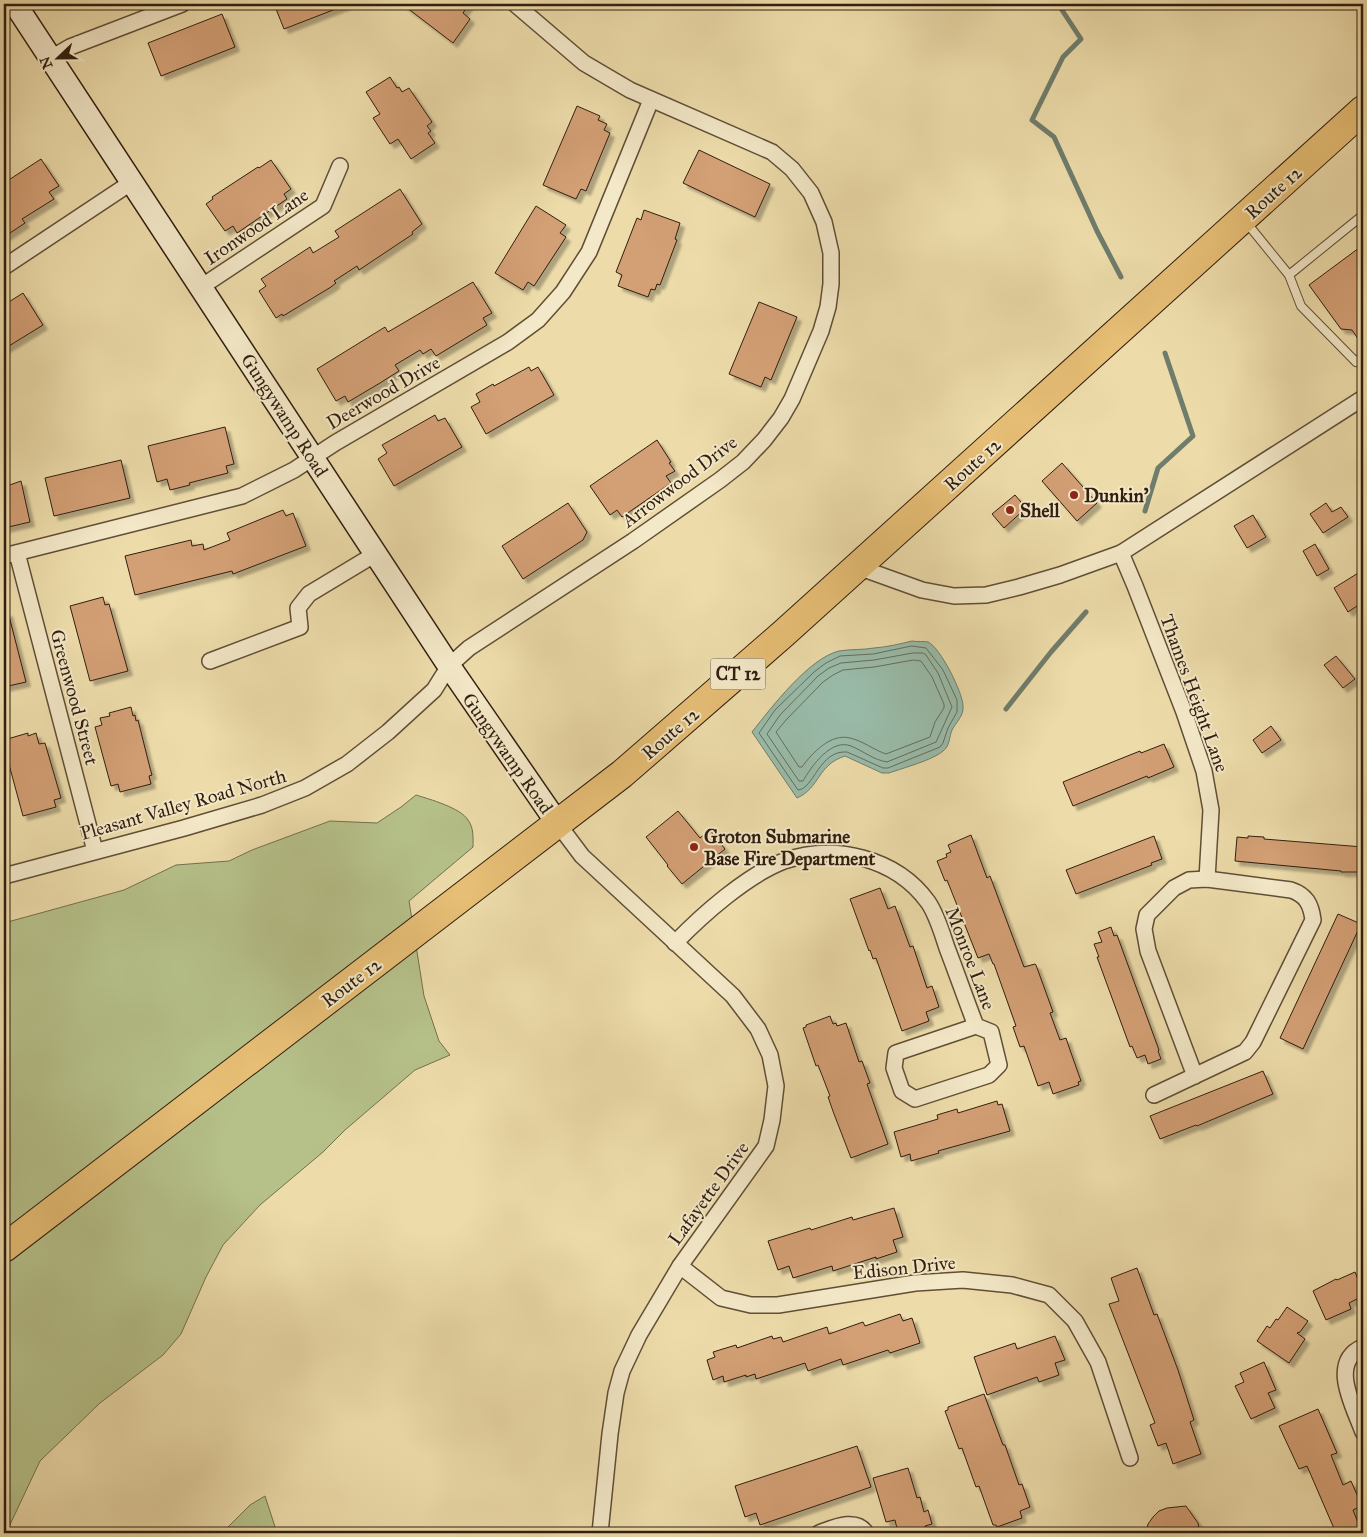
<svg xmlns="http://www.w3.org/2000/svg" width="1367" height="1537" viewBox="0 0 1367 1537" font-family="'IM FELL Great Primer',serif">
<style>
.green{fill:#b6c18a;stroke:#74704d}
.water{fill:#99bcaa;stroke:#6f7d6c}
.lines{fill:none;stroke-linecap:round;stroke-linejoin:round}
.shore{stroke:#656d5d;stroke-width:1}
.stream{stroke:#6f7d6c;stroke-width:5}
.building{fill:#d39f74;stroke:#311e10;filter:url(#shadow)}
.lane-casing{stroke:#604e36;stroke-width:10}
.street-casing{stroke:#604e36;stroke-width:18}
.secondary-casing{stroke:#311e10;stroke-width:25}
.highway-casing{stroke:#311e10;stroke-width:30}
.lane{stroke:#f3e8c8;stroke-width:8}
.street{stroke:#f3e8c8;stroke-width:15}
.secondary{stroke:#f3e8c8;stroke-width:22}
.highway{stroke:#e6be75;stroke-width:28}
.poi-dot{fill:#8f2418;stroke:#f3e8c8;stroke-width:2}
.labels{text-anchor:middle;stroke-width:4;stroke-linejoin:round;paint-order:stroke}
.shield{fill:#f3e8c8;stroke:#6b5b47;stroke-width:1}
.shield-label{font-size:18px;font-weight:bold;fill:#311e10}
.street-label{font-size:19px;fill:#311e10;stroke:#f3e8c8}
.poi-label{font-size:19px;font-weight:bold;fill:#311e10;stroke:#f3e8c8;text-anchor:start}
</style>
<defs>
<filter id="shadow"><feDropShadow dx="4.5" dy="4.5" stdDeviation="1" flood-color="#0004"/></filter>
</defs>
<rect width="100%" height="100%" fill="#eddcaa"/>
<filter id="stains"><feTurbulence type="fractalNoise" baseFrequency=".004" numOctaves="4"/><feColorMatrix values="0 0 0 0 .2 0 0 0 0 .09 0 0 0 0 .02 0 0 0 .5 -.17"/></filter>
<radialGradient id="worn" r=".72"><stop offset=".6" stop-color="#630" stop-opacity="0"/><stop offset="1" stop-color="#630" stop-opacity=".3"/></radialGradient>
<g class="green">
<path d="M416,795C429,799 461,808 468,820C474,828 473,838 473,847L409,901L424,996L439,1041L450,1055L415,1070L345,1130L323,1152L260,1205L223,1245L206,1277L181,1334L163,1355L100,1403L40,1461L7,1531L4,1533V923L124,890L176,865L229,861L252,850L330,821L377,823L401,807Z"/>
<path d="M265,1496L277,1533H222L250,1505Z"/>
</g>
<path class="water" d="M912,641C917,642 924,641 928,642C940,647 963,693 963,706C964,716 956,722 952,730C949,737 950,746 943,751C933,760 903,768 889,773H882L845,756C817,765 820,788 797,798L752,732C771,708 809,658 839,651C851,649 863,650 874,648C887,647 900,644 912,641Z"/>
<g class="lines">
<g class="shore">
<path d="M912,646L926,648L943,670L957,700V712L948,728L943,743L940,747L888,768H883L847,752C819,750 814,789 798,790L759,733L775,710L814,672L826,663L840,656L873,654Z"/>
<path d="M913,653H923L926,655L938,673L952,707L936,742L887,762C874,760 863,751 851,746C831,738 811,767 803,781H799L767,734L780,715L818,676L829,668L841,663L874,660Z"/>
<path d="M914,660L921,661L932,677L944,704V708L935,722L930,737L886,754C874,750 863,741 850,738C831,733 812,753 802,767H799L776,732L786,720L823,682L833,675L843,670L874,667Z"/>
</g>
<g class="stream">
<path d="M1058,4L1081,39L1063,57L1032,120L1054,137L1097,231L1121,277"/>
<path d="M1145,511L1158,468L1193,436L1165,353"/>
<path d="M1006,709L1051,652L1086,612"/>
</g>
</g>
<g class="building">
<path d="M274,4H346V5L284,29Z"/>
<path d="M402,4H469L463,13L470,19L453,43Z"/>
<path d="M222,14L235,47L161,76L148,43Z"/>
<path d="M390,77L397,88L399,87L402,92L409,88L432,122L427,126L431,131L428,133L435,143L411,159L398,139L390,144L373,118L380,114L366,92Z"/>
<path d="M577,106L600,116L598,120L607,124L604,130L610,133L586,191L581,189L576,199L543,185Z"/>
<path d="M699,150L770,184L755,217L683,183Z"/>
<path d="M41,159L59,186L49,192L54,199L22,219L25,223L4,237V183Z"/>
<path d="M271,160L291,189L284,194L287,199L237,233L233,226L225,231L206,204L213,199L212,197L258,167L259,168Z"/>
<path d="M400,189L422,224L412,232L413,234L359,270L357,266L334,281L336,283L331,287L283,316L282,314L276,318L259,291L266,286L261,279L310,247L313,253L339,237L335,231Z"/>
<path d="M536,206L566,225L560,233L566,237L534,286L528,282L523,290L495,273Z"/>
<path d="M644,210L680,223L675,239L677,240L660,285L657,284L655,290L651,289L648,297L618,286L622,275L616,272L637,218L641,220Z"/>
<path d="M1363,245V346L1352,330L1341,329L1309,285Z"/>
<path d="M473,282L492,313L483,318L487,325L436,356L431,349L423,354L420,350L395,365L399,371L380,383L348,402L345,396L336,401L317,369L385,327L388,332Z"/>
<path d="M23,293L43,325L4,349V305Z"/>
<path d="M759,302L797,317L771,380L765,377L761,387L729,374Z"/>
<path d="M529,367L531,371L538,367L554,395L486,434L471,407L480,402L476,394L493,384L494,386Z"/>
<path d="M435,415L438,421L445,418L462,447L394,486L378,459L387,453L382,445Z"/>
<path d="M225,427L234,464L226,466L228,473L189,483L190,485L170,490L167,479L157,482L148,446Z"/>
<path d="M657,440L671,462L669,463L675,471L666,476L671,483L622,517L617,510L610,515L590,486Z"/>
<path d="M121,460L130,498L54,516L45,478Z"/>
<path d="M1062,463L1097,503L1077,521L1042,481Z"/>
<path d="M21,481L30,522L4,528V487Z"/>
<path d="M1015,495L1026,508L1004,528L992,514Z"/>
<path d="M568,503L587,532L583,540L523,579L502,546Z"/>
<path d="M1326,503L1332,512L1341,507L1348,517L1323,533L1310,514Z"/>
<path d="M283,510L286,516L293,513L306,546L233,574L232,571L135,595L125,556L191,540L192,546L203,544L204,550L230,540L227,533Z"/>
<path d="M1253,515L1266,537L1247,548L1234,526Z"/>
<path d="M1315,544L1329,569L1317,576L1303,551Z"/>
<path d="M1363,570V602L1348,612L1334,588Z"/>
<path d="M103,597L105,605L109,604L128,671L90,681L70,606Z"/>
<path d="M8,612L26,682L4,687V613Z"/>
<path d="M1336,656L1355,679L1343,688L1324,665Z"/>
<path d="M131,707L133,716L135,715L136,721L138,720L150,768L152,775L149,776L151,784L120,792L118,784L111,786L95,727L102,725L100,718L110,716L109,713Z"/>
<path d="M1271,726L1281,740L1262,753L1253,740Z"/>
<path d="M28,733V736L36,733L39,744L45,743L61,798L54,800L56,807L23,816L4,746V740Z"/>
<path d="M1164,744L1174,767L1148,778L1147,776L1073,806L1063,782L1115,761L1140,751L1141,753Z"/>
<path d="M678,811L700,838L710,830L725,849L682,884L667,866L668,865L646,837Z"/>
<path d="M971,835L987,878L990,876L1024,967L1035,964L1036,965L1053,1012L1050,1013L1060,1040L1066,1038L1070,1050L1081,1081L1078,1082L1079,1085L1053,1094L1049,1082L1038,1086L1024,1046L1020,1047L1013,1027L1016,1026L994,964H993L989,954L978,958L947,880L945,881L937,861L947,857L946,854L951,852L948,845Z"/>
<path d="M1154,836L1162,859L1151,863L1152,865L1076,894L1066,870Z"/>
<path d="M1248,836L1264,837V839L1363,847V872H1341V871L1235,861L1237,837L1248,838Z"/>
<path d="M880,888L888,909L895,906L910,947L913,946L927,988L932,986L939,1007L926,1012L929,1021L902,1031L876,958L873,959L870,950L869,951L850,899Z"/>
<path d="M1338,914L1361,924L1303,1049L1280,1038Z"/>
<path d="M1111,927L1114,936L1117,935L1159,1050L1158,1051L1161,1059L1148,1064L1145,1055L1137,1058L1132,1046L1130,1047L1097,957H1099L1094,944L1102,942L1098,932Z"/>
<path d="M830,1016L833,1024L836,1023L837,1026L846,1023L859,1062L862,1061L870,1083L867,1084L888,1144L851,1158L834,1114L828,1097L830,1096L818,1065L816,1066L803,1028L806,1027V1025Z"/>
<path d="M1263,1071L1273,1094L1197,1126L1196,1125L1160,1139L1150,1116Z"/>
<path d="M997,1101L998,1105L1002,1104L1010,1131L938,1151L939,1153L911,1161L910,1154L901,1157L894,1132L938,1119L937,1115L957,1109L958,1113Z"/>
<path d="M894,1208L903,1237L893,1240L897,1252L876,1259V1257L833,1271L832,1266L793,1278L789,1266L778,1270L768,1241L810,1228L811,1230L852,1217L853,1220Z"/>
<path d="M1137,1268L1154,1315L1157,1314L1178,1370L1194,1420L1190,1422L1201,1454L1173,1464L1166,1443L1158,1446L1150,1425L1155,1423L1109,1304L1119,1301L1111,1278Z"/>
<path d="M1355,1272L1363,1291V1296L1349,1303L1351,1309L1326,1320L1313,1291L1336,1279L1337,1280Z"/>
<path d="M1287,1307L1308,1321L1300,1332L1297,1333L1305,1339L1289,1363L1257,1341L1267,1326L1270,1328L1276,1319L1278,1320Z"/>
<path d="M900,1314L903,1321L912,1318L920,1343L890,1353L888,1350L843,1365L841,1359L808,1371L805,1363L756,1379L755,1374L746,1377V1375L724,1382L723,1376L713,1380L707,1360L715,1357L713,1352L736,1345L737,1348L772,1336L773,1339L781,1337L783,1342L827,1327L829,1334L863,1322L865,1326Z"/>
<path d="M1055,1336L1065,1360L1055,1363L1059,1375L1039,1382L1037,1377L987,1395L974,1357L1015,1343L1017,1349Z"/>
<path d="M1264,1362L1276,1390L1268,1393L1275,1408L1251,1419L1235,1386L1244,1382L1240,1373Z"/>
<path d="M984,1394L1003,1445H1005L1019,1485L1022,1484L1030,1507L1020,1511L1022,1518L997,1527L996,1525H993L979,1486L976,1487L962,1448L959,1449L945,1411L948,1410V1407Z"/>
<path d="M1318,1409L1337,1453L1331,1455L1343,1485L1351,1481L1362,1506L1353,1510L1362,1533H1336L1307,1466L1299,1469L1279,1426Z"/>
<path d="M857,1446L871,1487L760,1525L756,1513L745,1517L735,1486Z"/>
<path d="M908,1468L917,1498L920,1497L924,1512L928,1510L932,1524L925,1526L927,1533H898L895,1520L886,1522L873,1478Z"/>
<path d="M1186,1506L1198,1523L1200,1533H1146L1148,1524L1153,1517L1159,1511L1167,1508Z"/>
</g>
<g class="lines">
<defs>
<g id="lane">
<path d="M1246,222L1289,275L1301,306L1356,362L1363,356"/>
<path d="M1289,275L1363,215"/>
</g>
<g id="street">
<path d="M51,58L70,47L182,4"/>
<path d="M4,267L132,182"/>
<path d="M201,287L323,206L340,166"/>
<path d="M17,553L95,851"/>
<path d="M1121,553L1135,586L1184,712L1204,771L1211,810L1207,879"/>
<path d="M4,556L242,496L294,470L335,443L508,342L538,320L563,292L589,252L651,100"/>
<path d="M858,567L922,590L954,596L986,595L1019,587L1060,575L1121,553L1363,398"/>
<path d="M210,661L300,627L298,608L309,594L377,553"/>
<path d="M558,824L582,856L733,996L758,1029L770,1055L776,1086L772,1120L766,1146L680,1266L639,1335L622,1371L616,1393L610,1434L600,1533"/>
<path d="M4,876L184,828L262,805L305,788L347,764L388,732L434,690L449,666L469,648L633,541L720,480L743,462L764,440L781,418L792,399L821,331L828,307L831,284V253L824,222L811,193L792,169L772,152L630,90L584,63L515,4"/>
<path d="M675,943C702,915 747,875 784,861C835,843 896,858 928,902C937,915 942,933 947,948C957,974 966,1000 976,1026L991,1032L999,1065L989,1075L915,1099L902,1091L894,1068L896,1053L976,1026"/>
<path d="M1154,1095L1245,1052L1253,1042L1313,920C1311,904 1306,895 1291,890L1207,879L1189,880L1174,888L1147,915L1144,929L1148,951L1195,1076"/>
<path d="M680,1266L721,1298L751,1305H778L915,1283L963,1280L1012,1285L1049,1295L1075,1321L1098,1362L1130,1458"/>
<path d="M1363,1347C1328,1362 1354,1407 1363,1432"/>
<path d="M819,1533C833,1528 856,1517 866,1533"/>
</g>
<path id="secondary" d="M15,4L449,666L558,824"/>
<path id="highway" d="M4,1248L622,774L783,634L1363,110"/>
</defs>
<use href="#lane" class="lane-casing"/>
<use href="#street" class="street-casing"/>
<use href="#secondary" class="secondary-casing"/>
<use href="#highway" class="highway-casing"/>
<use href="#lane" class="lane"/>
<use href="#street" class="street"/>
<use href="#secondary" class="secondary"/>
<use href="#highway" class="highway"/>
</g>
<g class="poi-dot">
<circle cx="1074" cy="495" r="5"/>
<circle cx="1010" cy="510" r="5"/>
<circle cx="694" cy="847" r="5"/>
</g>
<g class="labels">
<rect class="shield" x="710.5" y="658.5" width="55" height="31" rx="4"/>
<g class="shield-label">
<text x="738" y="680">CT 12</text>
</g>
<g class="street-label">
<text transform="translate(1273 192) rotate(-42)" y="7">Route 12</text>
<text transform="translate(256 226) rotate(-34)" y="7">Ironwood Lane</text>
<text transform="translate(383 392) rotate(-30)" y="7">Deerwood Drive</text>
<text transform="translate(285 415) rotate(57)" y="7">Gungywamp Road</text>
<text transform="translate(972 464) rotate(-42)" y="7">Route 12</text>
<text transform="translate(679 481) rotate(-37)" y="7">Arrowwood Drive</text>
<text transform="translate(1195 693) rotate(70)" y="7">Thames Height Lane</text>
<text transform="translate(75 697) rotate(75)" y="7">Greenwood Street</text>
<text transform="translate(670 733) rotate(-41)" y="7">Route 12</text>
<text transform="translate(508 753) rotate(55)" y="7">Gungywamp Road</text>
<text transform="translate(183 804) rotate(-16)" y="7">Pleasant Valley Road North</text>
<text transform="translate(971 958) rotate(69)" y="7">Monroe Lane</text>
<text transform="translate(351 982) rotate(-37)" y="7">Route 12</text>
<text transform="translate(708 1193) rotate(-54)" y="7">Lafayette Drive</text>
<text transform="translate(904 1267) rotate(-6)" y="7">Edison Drive</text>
</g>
<g class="poi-label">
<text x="1084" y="502">Dunkin'</text>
<text x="1020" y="517">Shell</text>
<text x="704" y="843">Groton Submarine<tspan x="704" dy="22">Base Fire Department</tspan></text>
</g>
</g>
<rect width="1367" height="1537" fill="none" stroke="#eddcaa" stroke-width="20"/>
<rect x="5" y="5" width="1357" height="1527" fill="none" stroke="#311e10" stroke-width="2.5"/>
<rect x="10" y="10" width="1347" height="1517" fill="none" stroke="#311e10"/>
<g transform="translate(58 58) rotate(248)" stroke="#f3e8c8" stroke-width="4" paint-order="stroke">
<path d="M0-4L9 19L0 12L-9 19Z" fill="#311e10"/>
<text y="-8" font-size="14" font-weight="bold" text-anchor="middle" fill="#311e10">N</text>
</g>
<rect width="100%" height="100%" filter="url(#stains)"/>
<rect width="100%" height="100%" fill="url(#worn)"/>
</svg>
